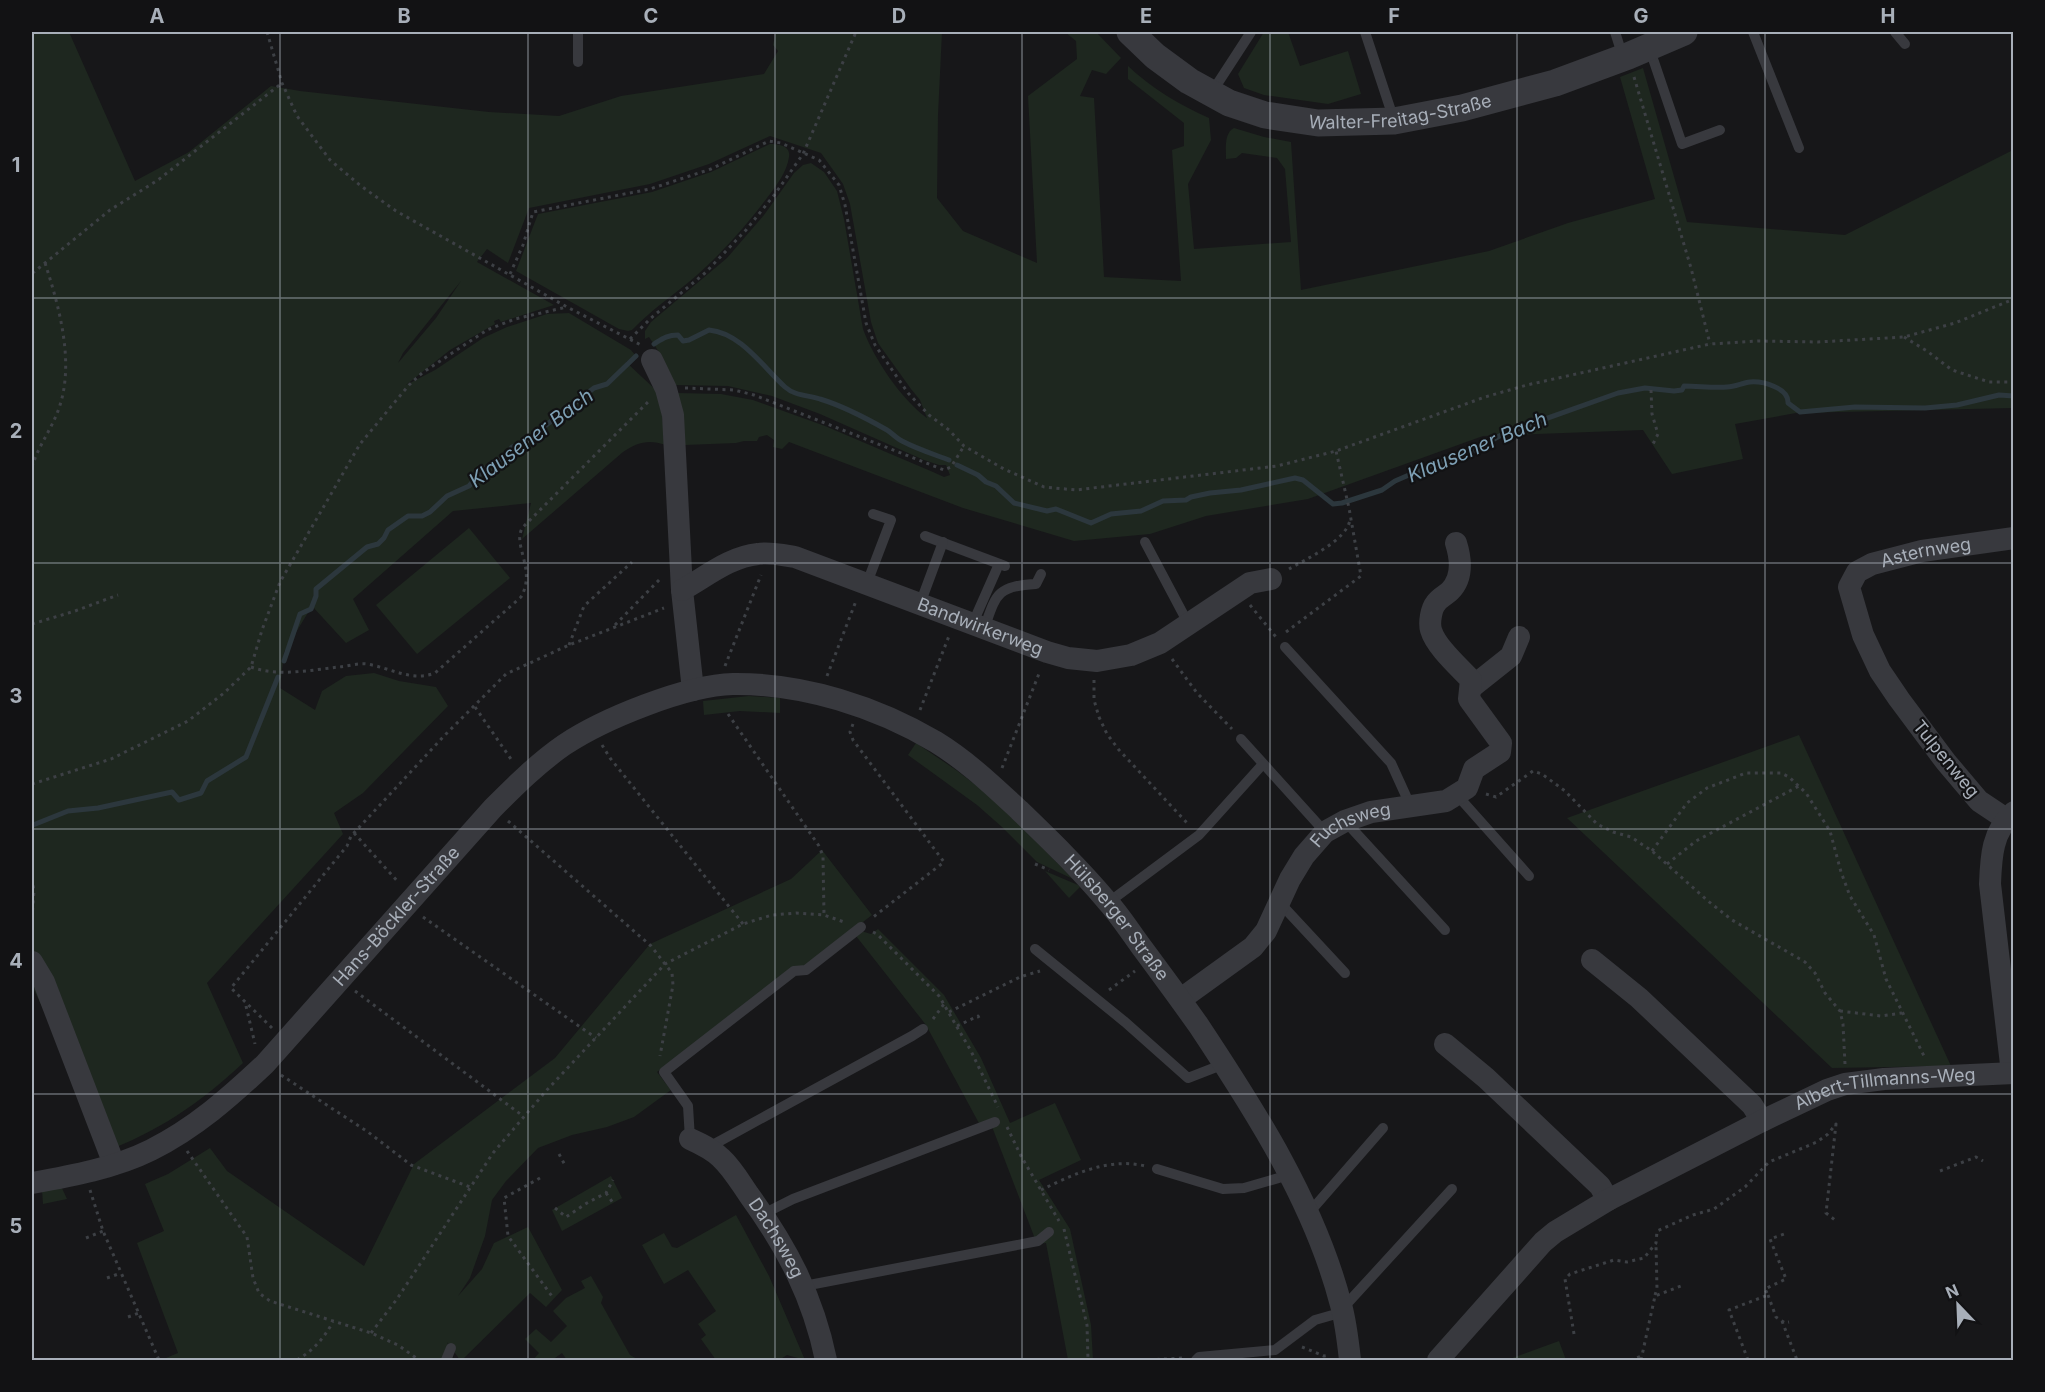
<svg xmlns="http://www.w3.org/2000/svg" width="2045" height="1392" viewBox="0 0 2045 1392" font-family="Inter,sans-serif">
<style>
.green{fill:#1e271f;fill-rule:evenodd}
.lines{fill:none;stroke-linecap:round;stroke-linejoin:round}
.stream{stroke:#2c373d;stroke-width:5}
.path{stroke:#3d4045;stroke-width:3;stroke-dasharray:3 4.5;stroke-linecap:butt}
.service{stroke:#38393e;stroke-width:10}
.minor{stroke:#38393e;stroke-width:22}
.tertiary{stroke:#38393e;stroke-width:27}
.grid{fill:none;stroke:#a8afb9;stroke-width:1.5;stroke-opacity:0.55}
.labels{text-anchor:middle;stroke-width:4.5;stroke-linejoin:round;paint-order:stroke}
.street-label{font-size:18px;fill:#a8afb9;stroke:#121214}
.water-label{font-size:20px;font-style:italic;fill:#7ea0b5;stroke:#121214}
.neatline{fill:none;stroke:#a8afb9;stroke-width:2}
.grid-label{font-size:20px;text-anchor:middle;font-weight:bold;fill:#a8afb9}
</style>
<rect width="100%" height="100%" fill="#171719"/>
<g class="green">
<path d="M32,32H69L135,181L189,152L271,86L300,91L489,112L559,116L621,96L764,74L778,51L773,45L776,32H942L938,115L937,198L963,231L1037,263L1028,96L1077,59L1076,41L1065,32H1096L1121,58L1106,74L1092,70L1080,96L1094,98L1104,277L1181,281L1172,150L1184,146V123L1128,79V66C1151,88 1180,105 1209,118L1211,140L1188,184L1194,249L1291,242L1285,169L1277,158L1242,153L1236,158L1226,159C1226,148 1224,133 1234,128L1264,137L1291,142L1301,290L1489,251L1568,223L1655,199L1620,77L1643,68L1687,222L1845,235L2013,150V408L1796,413L1735,424L1743,459L1672,474L1643,430L1483,436L1308,499L1206,516L1150,534L1074,541L963,508L789,442L782,449L773,447L774,440L767,435L759,437L757,441H744L736,443L685,445L677,393L721,394L753,400L825,426L933,472L944,477L950,475L946,465H939L924,460L820,414L772,396L728,386L674,385L659,352L649,337L645,339V331L651,322L727,258L764,215L794,173L803,165L811,163L824,172L837,191L844,219L863,329C874,359 901,399 927,418L920,400L911,389L878,343L871,322L850,204L843,184L821,153L770,136L709,164L650,184L529,208L508,263L487,249L477,262L554,305L501,322L499,319L494,321L495,324L450,350L406,385L435,370L483,338L507,327L547,314L569,313L631,350L635,355L626,362L659,393L666,445C648,439 638,442 623,452L522,539L531,503L453,511L353,599L369,630L346,643L312,606L284,652L280,688L315,710L322,691L346,676L374,673L399,681L436,687L448,706L363,793L334,813L343,834L207,983L243,1063C199,1104 158,1132 101,1153L79,1083L34,990L32,991ZM461,281L436,318L398,363L403,353Z"/>
<path d="M1264,32H1288L1300,66L1348,51L1361,94L1328,104L1264,95L1244,88L1238,74Z"/>
<path d="M770,144C779,144 791,146 789,157C787,172 776,186 767,198C746,226 722,253 696,276C675,294 651,310 632,330L628,331L619,329L516,271L538,214L652,192L711,172Z"/>
<path d="M469,528L510,578L417,654L376,605Z"/>
<path d="M749,696L780,698V713L740,711L704,715L703,701Z"/>
<path d="M1799,735L1951,1066L1832,1068L1567,818Z"/>
<path d="M916,743L956,770L994,799L1073,879L1037,862L1002,827L977,805L908,755Z"/>
<path d="M822,850L872,915L805,967L792,969L657,1072L671,1090L634,1117L607,1127L572,1135L538,1148L506,1181L492,1200L485,1236L470,1278L458,1296L482,1269L494,1243L528,1227L562,1290L546,1307L530,1293L462,1360H460L447,1342L454,1360H161L178,1353L137,1243L164,1231L145,1184L168,1174L210,1148L227,1171L364,1266L414,1164L555,1058L650,944L791,879Z"/>
<path d="M1045,871L1078,885L1080,887L1069,898Z"/>
<path d="M878,929L944,995L981,1058L1010,1123L1055,1103L1081,1160L1039,1180L1070,1229L1091,1325L1093,1360H1068L1046,1243L1037,1244L991,1124L981,1127L926,1025L856,936L861,931L871,934Z"/>
<path d="M611,1176L622,1198L562,1231L552,1210Z"/>
<path d="M61,1186L67,1199L43,1204L42,1190Z"/>
<path d="M736,1215L769,1276L805,1360L787,1355L779,1360H716L701,1339L706,1335L698,1324L716,1311L688,1270L664,1284L642,1245L664,1233L672,1247L677,1248Z"/>
<path d="M591,1276L603,1297L601,1303L630,1355L639,1360H567L562,1353L552,1360H533L539,1353L525,1339L536,1329L551,1342L567,1326L553,1311L566,1298L585,1288L581,1281Z"/>
<path d="M1559,1341L1566,1360H1507Z"/>
</g>
<g class="lines">
<g class="stream">
<path d="M654,344C662,339 667,335 678,335L683,341L689,340L709,330C741,333 763,367 785,387C795,396 808,395 820,399C843,406 866,418 887,430C892,433 896,438 902,441C917,449 933,454 949,460"/>
<path d="M957,465L978,475L986,482L996,486L1014,503L1047,511L1056,509L1091,523L1111,514L1141,511L1163,501L1186,500L1191,497L1210,493L1241,490L1295,478L1303,480L1333,504L1342,503L1382,490L1395,481L1439,462L1464,456L1503,434L1618,393L1645,388L1674,391L1682,390L1684,386C1698,386 1713,388 1727,387C1735,387 1742,383 1750,382C1763,381 1789,388 1788,403L1800,412L1855,407L1925,408L1957,405L1999,395L2014,396"/>
<path d="M284,661L300,614L311,609L316,596V589L367,547L378,544L384,538L388,530L408,516H422L430,512L447,496L469,486L484,469L506,456L512,447L523,443L594,388L607,384L636,356"/>
<path d="M33,825L68,811L98,808L172,792L179,800L201,793L207,781L246,757L278,677"/>
</g>
<g class="path">
<path d="M267,32L282,83L297,116L330,160L361,186L396,211L567,307L641,345"/>
<path d="M1634,77L1691,268L1710,344"/>
<path d="M32,272H34L110,210L158,180L282,83"/>
<path d="M510,274L523,245L533,212L650,189L711,169L769,141L781,143L819,160L839,185L845,205L866,323L875,345L908,393L929,415L949,430L964,446L1004,469L1044,487L1076,490L1277,466L1336,451L1485,397L1527,385L1710,344L1758,341L1818,342L1904,337L1955,323L2014,299"/>
<path d="M1904,337L1927,351L1952,370L1989,382H2014"/>
<path d="M630,339L651,318L705,273L746,230L775,194L803,154L856,32"/>
<path d="M685,388L734,390L754,395L944,470L951,467L964,446"/>
<path d="M1651,390L1652,414L1658,434L1652,446"/>
<path d="M32,467C38,446 52,429 59,408C75,363 59,306 45,263"/>
<path d="M1289,569C1306,559 1346,541 1350,520"/>
<path d="M1250,605L1276,637"/>
<path d="M32,624L75,611L118,595"/>
<path d="M615,625L661,578"/>
<path d="M1286,632L1361,576L1349,508L1336,451"/>
<path d="M569,645L584,606L632,562"/>
<path d="M1172,659L1197,693L1232,729"/>
<path d="M725,666L761,575"/>
<path d="M251,667C278,677 311,670 339,667C348,666 358,663 367,664C391,668 411,682 435,673L521,597C537,569 511,544 523,527L649,401"/>
<path d="M827,676L856,601"/>
<path d="M1094,680V700L1099,717L1107,734L1119,750L1189,825"/>
<path d="M475,707L513,762"/>
<path d="M920,710L949,636"/>
<path d="M728,714L819,846L823,856L824,915"/>
<path d="M853,724L850,732L853,740L944,862L872,918"/>
<path d="M602,745L610,758L743,924"/>
<path d="M1002,768L1040,671"/>
<path d="M32,784L111,759L188,721L224,693L251,667L262,630L280,582L360,444L409,385L422,373L487,330L515,319L567,307"/>
<path d="M1486,794L1496,797L1533,771L1542,774L1565,791L1597,824L1613,832L1631,837L1652,851L1708,901L1732,920L1805,962L1815,973L1825,993L1840,1011L1843,1024L1845,1064"/>
<path d="M508,821L651,946L672,973L673,985L660,1056"/>
<path d="M354,833L399,883"/>
<path d="M1652,851L1687,803L1707,788L1746,773H1781L1789,777L1806,793L1830,831L1841,872L1850,896L1874,935L1886,979L1924,1056"/>
<path d="M1035,864L1049,870"/>
<path d="M1667,864L1696,841L1799,786"/>
<path d="M32,878L34,891L32,918"/>
<path d="M423,917L596,1038"/>
<path d="M873,932L877,934L939,996L971,1051L998,1107"/>
<path d="M1109,990L1135,971"/>
<path d="M355,991L523,1116"/>
<path d="M246,1006L255,1044"/>
<path d="M1840,1011L1881,1016L1902,1013"/>
<path d="M949,1012L1020,977L1040,971"/>
<path d="M933,1019L944,1004"/>
<path d="M957,1026L978,1016L981,1022"/>
<path d="M272,1028L231,988L347,846L351,836L445,735L506,674L569,645L664,608"/>
<path d="M281,1075L368,1132L411,1165L470,1187"/>
<path d="M1007,1127L1021,1156L1059,1221"/>
<path d="M187,1151L247,1237L253,1278L259,1293L270,1301L371,1333L398,1345L419,1360"/>
<path d="M559,1154L566,1167"/>
<path d="M1940,1171L1976,1157L1983,1161"/>
<path d="M540,1178L504,1198L508,1236L554,1299"/>
<path d="M90,1190L103,1231L159,1360"/>
<path d="M1041,1190C1072,1175 1108,1157 1145,1166"/>
<path d="M606,1193L613,1203"/>
<path d="M555,1208L566,1217L587,1203L606,1193L613,1180"/>
<path d="M1064,1229L1087,1325L1088,1360"/>
<path d="M86,1238L103,1231"/>
<path d="M107,1278L121,1273"/>
<path d="M1655,1295L1657,1289L1656,1245"/>
<path d="M1768,1295L1776,1317L1785,1323L1789,1322"/>
<path d="M128,1317L139,1313"/>
<path d="M1782,1321L1797,1360"/>
<path d="M371,1333L397,1299L493,1153L546,1091L665,964L743,924L772,915L796,913L824,915L844,922"/>
<path d="M1574,1334L1565,1279L1570,1274L1614,1260L1627,1262L1644,1258L1656,1243L1657,1231L1693,1215L1714,1209L1745,1187L1769,1162L1817,1142L1828,1134L1836,1124L1826,1213L1835,1220"/>
<path d="M1302,1347L1324,1356L1330,1355"/>
<path d="M297,1360C314,1350 323,1339 333,1322"/>
<path d="M1149,1360L1182,1358"/>
<path d="M1630,1360L1642,1356"/>
<path d="M1641,1360L1655,1296L1681,1286"/>
<path d="M1748,1360L1729,1310L1768,1295L1765,1289L1786,1279L1770,1239L1787,1233"/>
</g>
<g class="service">
<path d="M578,32V62"/>
<path d="M1365,32L1394,120"/>
<path d="M1615,32L1623,57"/>
<path d="M1753,32L1799,148"/>
<path d="M1895,32L1905,44"/>
<path d="M1649,47L1682,144L1720,130"/>
<path d="M1212,92L1251,32"/>
<path d="M925,536L1005,566"/>
<path d="M1145,542L1189,625"/>
<path d="M867,583L891,520L873,514"/>
<path d="M920,604L943,542"/>
<path d="M972,625L999,564"/>
<path d="M984,629C996,595 996,586 1036,584L1041,574"/>
<path d="M1285,647L1391,763L1411,807"/>
<path d="M1241,739L1325,832"/>
<path d="M1457,795L1529,876"/>
<path d="M1345,821L1445,930"/>
<path d="M1109,902L1199,835L1263,764"/>
<path d="M1279,902L1345,973"/>
<path d="M1035,949L1125,1022L1188,1078L1224,1064"/>
<path d="M690,1139L688,1106L664,1072L794,971L806,970L861,927"/>
<path d="M709,1147L912,1036L923,1029"/>
<path d="M1157,1169L1223,1189L1244,1188L1289,1175"/>
<path d="M763,1214L793,1199L995,1122"/>
<path d="M1308,1214L1383,1128"/>
<path d="M804,1286L1038,1241L1049,1232"/>
<path d="M1343,1308L1452,1189"/>
<path d="M446,1360L451,1348"/>
<path d="M1196,1360L1199,1357L1275,1350L1315,1320L1343,1312"/>
</g>
<g class="minor">
<path d="M652,360L666,389L673,415L682,590L693,690"/>
<path id="s1" d="M682,590C706,577 729,557 758,554C770,552 783,555 795,557L1047,652L1068,658L1097,661L1131,655L1160,643L1250,583L1271,579"/>
<path d="M1472,687L1511,656L1519,637"/>
<path id="s2" d="M2006,819L1979,801L1946,762L1899,699L1880,671L1863,635L1849,587L1857,572L1872,564L1922,551L2014,538"/>
<path d="M1592,960L1639,998L1752,1105L1762,1121"/>
<path d="M32,962L44,982L114,1164"/>
<path id="s3" d="M1181,999L1253,947L1266,931L1290,879L1304,856L1325,832L1345,821L1371,812L1446,801L1467,788L1474,769L1500,752L1501,743L1469,699L1471,680C1459,667 1436,647 1431,630C1429,623 1431,609 1436,603C1439,598 1446,595 1450,591C1463,578 1461,559 1456,543"/>
<path d="M1445,1044L1486,1078L1600,1186L1608,1200"/>
<path d="M2012,1073L1990,884C1991,857 1992,831 2014,812"/>
<path id="s4" d="M690,1139C701,1144 712,1149 721,1158C732,1168 740,1182 749,1195C787,1247 813,1297 826,1360"/>
<path id="s5" d="M32,1183C71,1176 115,1168 151,1150C195,1128 230,1097 265,1064L493,808C515,786 538,763 564,745C603,719 686,685 733,684C803,683 877,707 936,742C967,761 993,786 1019,810C1049,839 1079,868 1106,900C1119,914 1129,930 1140,945C1160,972 1180,999 1199,1026C1256,1112 1315,1204 1341,1305C1346,1323 1348,1342 1350,1360"/>
<path id="s6" d="M1438,1360L1543,1242L1555,1232L1608,1200L1762,1121L1827,1090L1845,1084L1884,1079L2014,1073"/>
</g>
<path class="tertiary" id="s7" d="M1130,32L1155,56L1189,81L1229,103L1265,115L1318,123L1394,121L1462,108L1555,83L1628,56L1684,32"/>
</g>
<path class="grid" d="M280,32V1360M528,32V1360M775,32V1360M1022,32V1360M1270,32V1360M1517,32V1360M1765,32V1360M32,298H2014M32,563H2014M32,829H2014M32,1094H2014"/>
<g class="labels">
<g class="street-label">
<text dy="6" stroke="none"><textPath href="#s7" startOffset="297">Walter-Freitag-Straße</textPath></text>
<text dy="6" stroke="none"><textPath href="#s2" startOffset="375">Asternweg</textPath></text>
<text dy="6" stroke="none"><textPath href="#s1" startOffset="320">Bandwirkerweg</textPath></text>
<text transform="translate(1946 759) rotate(51)" y="6">Tulpenweg</text>
<text dy="6" stroke="none"><textPath href="#s3" startOffset="252">Fuchsweg</textPath></text>
<text dy="6" stroke="none"><textPath href="#s5" startOffset="465">Hans-Böckler-Straße</textPath></text>
<text dy="6" stroke="none"><textPath href="#s5" startOffset="1353">Hülsberger Straße</textPath></text>
<text dy="6" stroke="none"><textPath href="#s6" startOffset="538">Albert-Tillmanns-Weg</textPath></text>
<text dy="6" stroke="none"><textPath href="#s4" startOffset="134">Dachsweg</textPath></text>
</g>
<g class="water-label">
<text transform="translate(531 438) rotate(-37)" y="7">Klausener Bach</text>
<text transform="translate(1477 447) rotate(-23)" y="7">Klausener Bach</text>
</g>
</g>
<rect width="2045" height="1392" fill="none" stroke="#121214" stroke-width="66"/>
<g transform="translate(1958 1305) rotate(337)" stroke="#121214" stroke-width="4.5" paint-order="stroke">
<path d="M0-4.5L10 22L0 15L-10 22Z" fill="#a8afb9"/>
<text y="-9" font-size="16" font-weight="bold" text-anchor="middle" fill="#a8afb9">N</text>
</g>
<rect x="33" y="33" width="1979" height="1326" class="neatline"/>
<g class="grid-label">
<text x="157" y="23">A</text>
<text x="404" y="23">B</text>
<text x="651" y="23">C</text>
<text x="899" y="23">D</text>
<text x="1146" y="23">E</text>
<text x="1394" y="23">F</text>
<text x="1641" y="23">G</text>
<text x="1888" y="23">H</text>
<text x="16" y="172">1</text>
<text x="16" y="438">2</text>
<text x="16" y="703">3</text>
<text x="16" y="968">4</text>
<text x="16" y="1233">5</text>
</g>
</svg>
